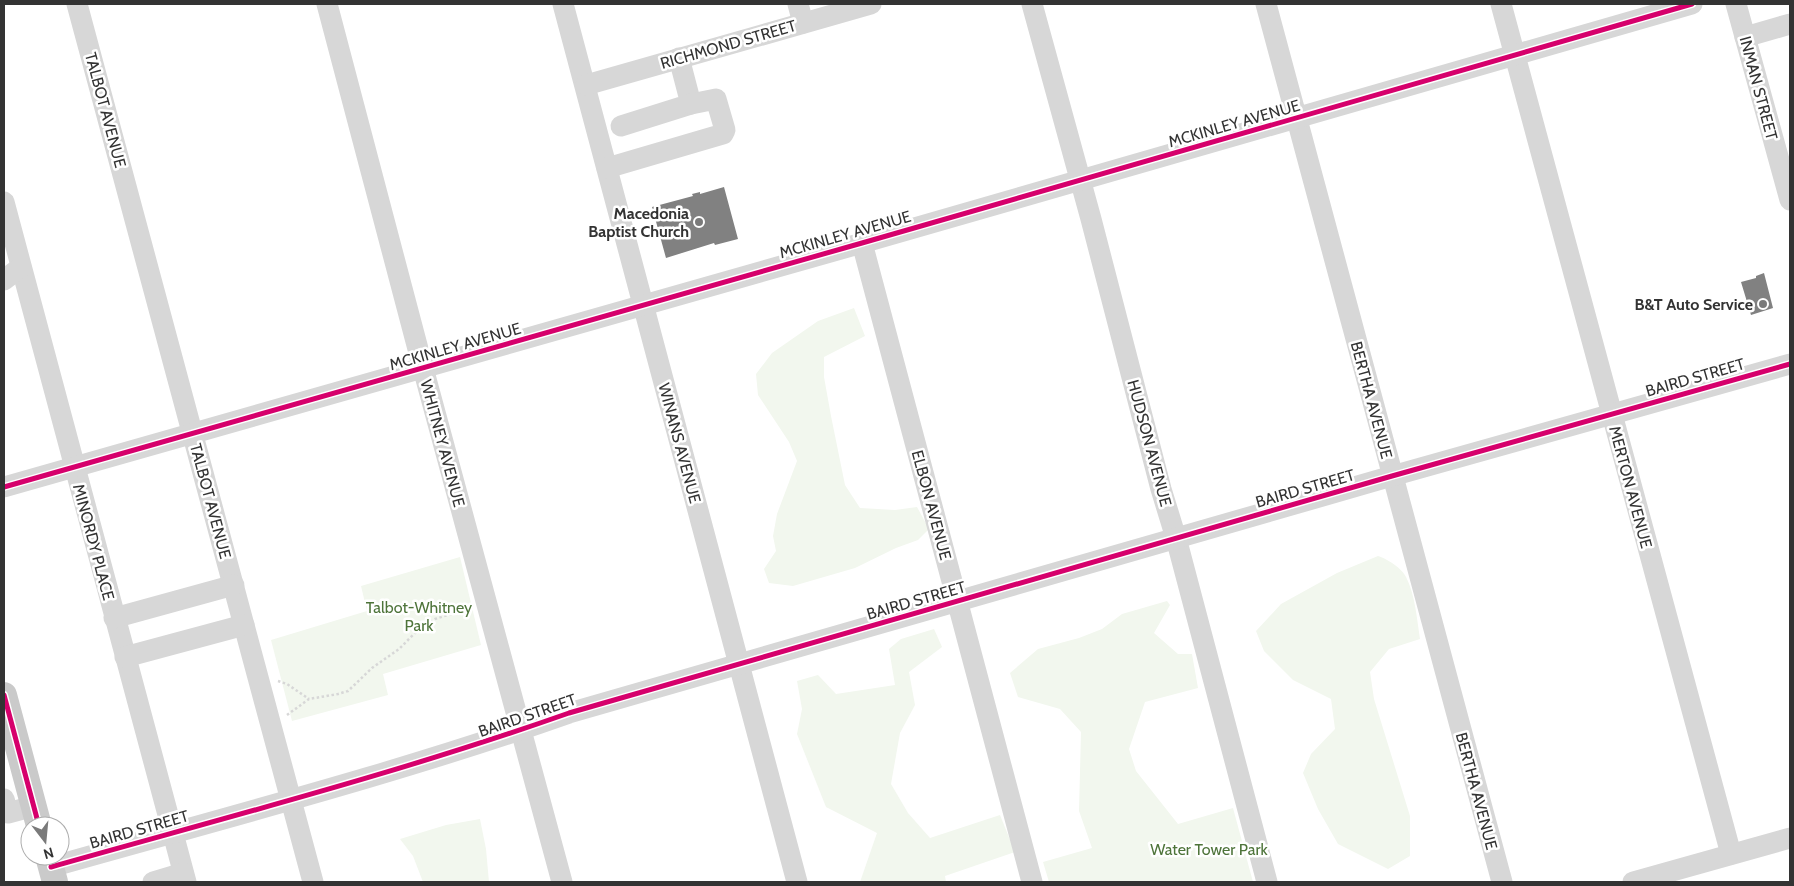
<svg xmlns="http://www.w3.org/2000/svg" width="1794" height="886" viewBox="0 0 1794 886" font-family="Cabin,sans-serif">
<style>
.green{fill:#f2f7ee}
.building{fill:#818181}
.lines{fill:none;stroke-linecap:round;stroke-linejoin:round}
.path{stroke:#d7d7d7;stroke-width:2.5;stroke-dasharray:2.5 2.5;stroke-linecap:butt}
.minor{stroke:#d7d7d7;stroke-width:21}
.major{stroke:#cacaca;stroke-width:26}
.cycleway-casing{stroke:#fff;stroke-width:8}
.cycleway{stroke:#d6006c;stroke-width:5}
.poi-dot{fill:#7a7a7a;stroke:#fff;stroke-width:2}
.labels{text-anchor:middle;stroke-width:5;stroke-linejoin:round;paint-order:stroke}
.street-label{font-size:16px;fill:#333;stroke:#fff}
.poi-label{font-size:16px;font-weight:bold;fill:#333;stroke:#fff;text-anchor:end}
.park-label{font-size:16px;fill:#4e743a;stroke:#fff}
</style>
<rect width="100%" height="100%" fill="#fff"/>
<g class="green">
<path d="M854,308L865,336L824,357V377L831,416L845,485L860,508L895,510L917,507L929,529L918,540L896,548L855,568L793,586L769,583L764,569L776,551L773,536L777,514L797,461L789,442L758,395L756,374L772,353L818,321Z"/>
<path d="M1378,556C1386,558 1403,569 1406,577C1415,594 1417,620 1420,639L1389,649L1370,672L1374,699L1410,816V856L1388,869L1338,844L1318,809L1303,773L1311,754L1335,729L1331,699L1293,680L1264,651L1256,631L1281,604L1337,573Z"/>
<path d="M460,557L481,645L383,674L388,695L292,721L271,640L367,611L361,586Z"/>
<path d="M1167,601L1170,605L1154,633L1178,654H1192L1198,688L1145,702L1129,749L1136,771L1178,824L1233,808L1253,882H1049L1043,862L1092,848L1079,811L1081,732L1060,709L1018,697L1010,673L1038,649L1079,638L1102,629L1122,614Z"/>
<path d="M934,629L942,647L909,672L915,705L900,733L891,784L908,813L930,838L1000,815L1015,852L945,876L946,882H860L877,833L826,807L797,734L802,709L797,681L818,675L836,694L895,685L889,649L901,639Z"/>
<path d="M480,819L486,849L489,882H423L413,856L400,839L446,825Z"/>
</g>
<g class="building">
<path d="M724,187L738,239L715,245L714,243L666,258L652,207L693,196L692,194L700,192V194Z"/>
<path d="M1764,273L1773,308L1751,315L1741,282L1756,278V276Z"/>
</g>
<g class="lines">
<g class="path">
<path d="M278,681L287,684L309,699"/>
<path d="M287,715L309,699L338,694L348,691L372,668L399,649L415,633L435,619L451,614H470"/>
</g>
<g class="minor">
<path d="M77,4L313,882"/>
<path d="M327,4L423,368L562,882"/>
<path d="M563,4L797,882"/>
<path d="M798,4L803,23"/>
<path d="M1032,4L1091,219L1161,489L1176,538L1267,882"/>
<path d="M1266,4L1502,882"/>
<path d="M1501,4L1731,854"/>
<path d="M1736,4L1790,200"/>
<path d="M1745,37L1790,24"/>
<path d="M586,85L871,4"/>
<path d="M621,126L691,104L679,58"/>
<path d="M607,168L723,134L725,130L716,99L691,104"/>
<path d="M4,202L186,882"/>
<path d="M862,243L1032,882"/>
<path d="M4,280L21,267"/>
<path d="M4,487L862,243L1692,4"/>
<path d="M114,618L234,585"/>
<path d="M125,657L244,625"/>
<path d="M4,799L8,813L34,806"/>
<path d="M51,867C224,818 399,773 569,713L1392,476L1790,364"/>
<path d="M153,882L183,873"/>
<path d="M1633,882L1790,838"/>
</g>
<g class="major">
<path d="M4,695L39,826"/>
<path d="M48,856L55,882"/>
</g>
<defs>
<g id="cycleway">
<path d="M4,487L862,243L1692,4"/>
<path d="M4,695L39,826"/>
<path d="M51,867C224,818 399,773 569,713L1392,476L1790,364"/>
</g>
</defs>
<use href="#cycleway" class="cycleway-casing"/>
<use href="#cycleway" class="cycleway"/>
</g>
<g class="poi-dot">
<circle cx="699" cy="222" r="5"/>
<circle cx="1763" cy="304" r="5"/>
</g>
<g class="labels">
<g class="street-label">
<text transform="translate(728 44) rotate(-16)" y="6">RICHMOND STREET</text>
<text transform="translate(1759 88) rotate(75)" y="6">INMAN STREET</text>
<text transform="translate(106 110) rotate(75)" y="6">TALBOT AVENUE</text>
<text transform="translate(1234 123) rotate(-16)" y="6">MCKINLEY AVENUE</text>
<text transform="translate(845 234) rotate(-16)" y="6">MCKINLEY AVENUE</text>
<text transform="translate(455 346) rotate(-16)" y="6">MCKINLEY AVENUE</text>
<text transform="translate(1695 377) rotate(-16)" y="6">BAIRD STREET</text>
<text transform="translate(1372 400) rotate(75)" y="6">BERTHA AVENUE</text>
<text transform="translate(443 443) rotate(75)" y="6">WHITNEY AVENUE</text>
<text transform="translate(680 443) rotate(75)" y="6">WINANS AVENUE</text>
<text transform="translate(1150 443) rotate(75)" y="6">HUDSON AVENUE</text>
<text transform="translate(1631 487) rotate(75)" y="6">MERTON AVENUE</text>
<text transform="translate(1305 488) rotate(-16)" y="6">BAIRD STREET</text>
<text transform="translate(211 501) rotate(75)" y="6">TALBOT AVENUE</text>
<text transform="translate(932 505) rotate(75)" y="6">ELBON AVENUE</text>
<text transform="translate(94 542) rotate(75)" y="6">MINORDY PLACE</text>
<text transform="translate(916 600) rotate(-16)" y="6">BAIRD STREET</text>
<text transform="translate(527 715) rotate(-19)" y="6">BAIRD STREET</text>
<text transform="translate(1477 791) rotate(75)" y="6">BERTHA AVENUE</text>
<text transform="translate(139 829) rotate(-16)" y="6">BAIRD STREET</text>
</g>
<g class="poi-label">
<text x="689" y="219">Macedonia<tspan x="689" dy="18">Baptist Church</tspan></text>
<text x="1753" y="310">B&amp;T Auto Service</text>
</g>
<g class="park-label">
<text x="419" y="613">Talbot-Whitney<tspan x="419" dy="18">Park</tspan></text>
<text x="1209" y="855">Water Tower Park</text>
</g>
</g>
<rect width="1794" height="886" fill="none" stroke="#333333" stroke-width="10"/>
<g transform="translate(45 841) rotate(164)"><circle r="24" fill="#ffffff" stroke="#adadad"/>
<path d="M0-4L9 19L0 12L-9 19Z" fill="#7a7a7a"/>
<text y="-8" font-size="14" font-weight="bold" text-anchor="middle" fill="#333333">N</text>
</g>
</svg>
